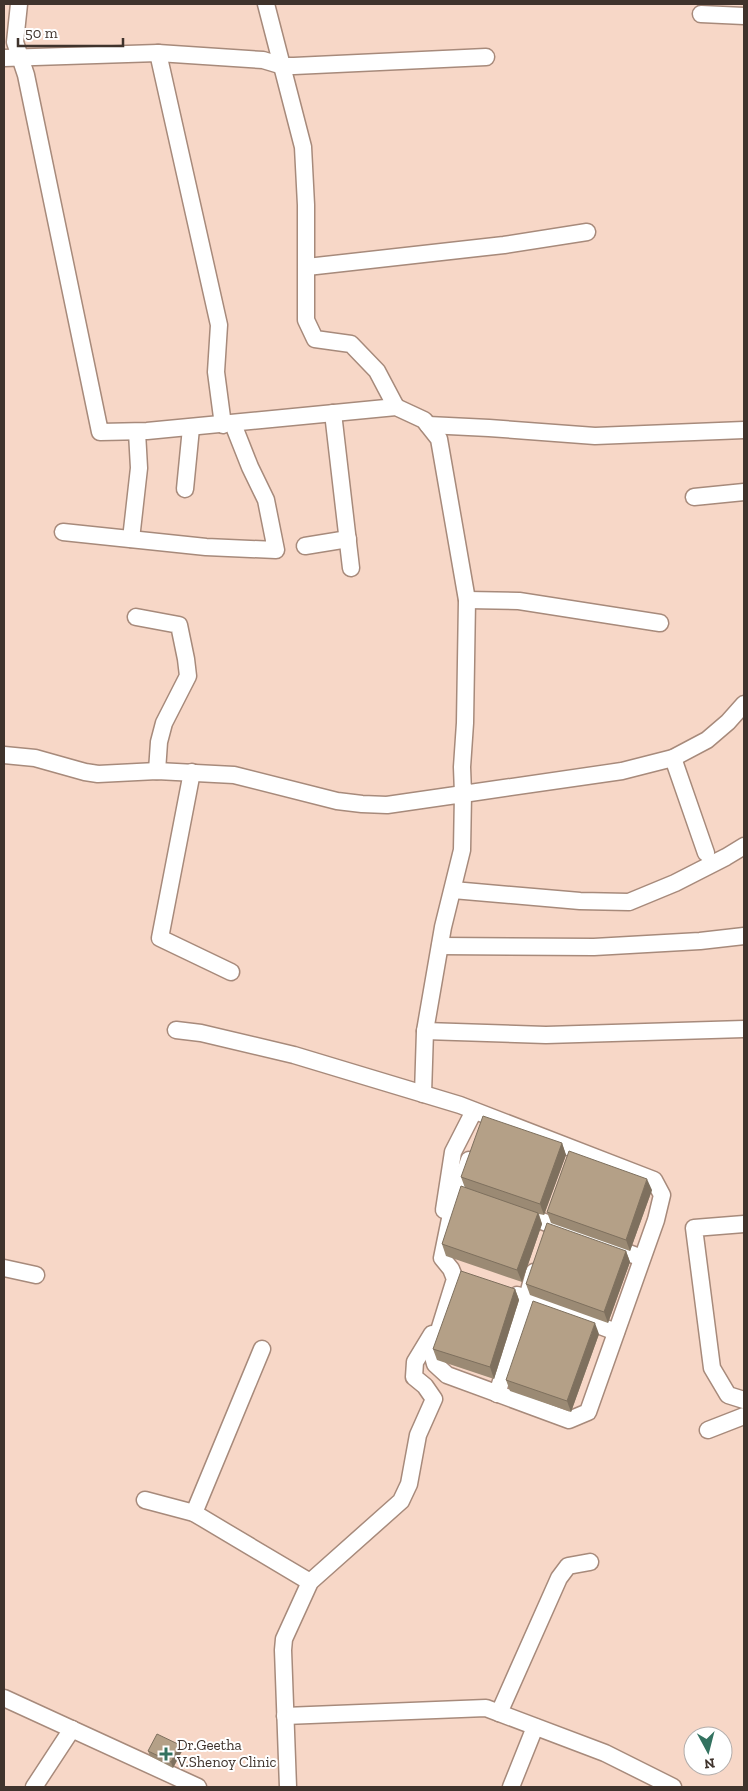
<svg xmlns="http://www.w3.org/2000/svg" width="748" height="1791" viewBox="0 0 748 1791" font-family="'Zilla Slab',serif">
<style>
.lines{fill:none;stroke-linecap:round;stroke-linejoin:round}
.minor-casing{stroke:#a78a7b;stroke-width:19}
.minor{stroke:#fff;stroke-width:16}
.wall{fill:#9b8a74}
.shaded-wall{fill:#7e705e}
.building{fill:#b4a087;stroke:#7e705e}
.poi-dot{fill:#337260;stroke:#fff;stroke-width:2}
.labels{text-anchor:middle;stroke-width:4;stroke-linejoin:round;paint-order:stroke}
.poi-label{font-size:15px;fill:#3f332c;stroke:#fff;text-anchor:start}
</style>
<rect width="100%" height="100%" fill="#f7d7c7"/>
<g class="lines">
<defs>
<g id="minor">
<path d="M19,4L15,42L26,75L100,432L147,431L396,407L424,420L439,439L467,600L465,723L462,767L463,794L622,771L673,758L707,740L728,722L744,704"/>
<path d="M266,4L303,147L306,205V320L315,339L351,344L377,371L396,407"/>
<path d="M701,14L744,16"/>
<path d="M158,53L219,325L216,372L223,425"/>
<path d="M4,58L158,53L263,60L283,66H294L486,57"/>
<path d="M307,267L504,245L587,232"/>
<path d="M333,413L351,568"/>
<path d="M428,425L489,428L595,436L744,430"/>
<path d="M185,489L191,428"/>
<path d="M694,497L744,492"/>
<path d="M63,532L206,547L276,550L266,500L250,467L233,424"/>
<path d="M131,539L139,468L137,432"/>
<path d="M305,546L348,539"/>
<path d="M467,600L519,601L660,623"/>
<path d="M136,617L179,625L186,659L188,676L164,723L159,742L157,771"/>
<path d="M4,755L35,758L85,772L98,774L157,771L234,775L337,801L362,804L387,805L463,794L462,850L443,927L425,1031L423,1094"/>
<path d="M673,758L706,853"/>
<path d="M192,772L160,938L231,972"/>
<path d="M453,890L580,901L629,902L675,883L726,857L744,846"/>
<path d="M440,946L594,947L700,941L744,936"/>
<path d="M176,1030L201,1033L294,1055L460,1105L654,1180L662,1195L656,1220L588,1412L569,1420L447,1375L435,1364L432,1353L455,1279L451,1269L442,1258L452,1209L469,1160"/>
<path d="M425,1031L546,1035L744,1029"/>
<path d="M444,1210L453,1152L474,1111"/>
<path d="M520,1213L642,1258"/>
<path d="M744,1224L694,1228L712,1368L728,1395L744,1400"/>
<path d="M4,1268L36,1275"/>
<path d="M534,1272L527,1298L616,1332"/>
<path d="M497,1394L527,1298L517,1295"/>
<path d="M708,1430L744,1416"/>
<path d="M145,1500L194,1513L310,1582"/>
<path d="M194,1513L262,1349"/>
<path d="M4,1698L198,1787"/>
<path d="M499,1713L559,1578L568,1566L590,1562"/>
<path d="M285,1716L486,1708L605,1753L673,1787"/>
<path d="M34,1787L72,1729"/>
<path d="M288,1787L283,1650L284,1639L310,1582L401,1501L409,1484L418,1435L434,1399L425,1386L414,1377L415,1362L432,1334"/>
<path d="M511,1787L535,1727"/>
</g>
</defs>
<use href="#minor" class="minor-casing"/>
<use href="#minor" class="minor"/>
</g>
<g class="wall">
<path d="M562,1143L566,1155L544,1215L539,1214L542,1224L522,1282L446,1256L442,1244L465,1188L461,1177Z"/>
<path d="M652,1190L630,1251L551,1223L547,1212Z"/>
<path d="M626,1251L630,1262L608,1323L530,1295L526,1284Z"/>
<path d="M515,1289L519,1300L494,1379L437,1360L433,1349Z"/>
<path d="M599,1334L571,1412L510,1391L506,1380Z"/>
<path d="M180,1745L182,1751L173,1768L150,1756L148,1751Z"/>
</g>
<g class="shaded-wall">
<path d="M562,1143L566,1155L544,1215L540,1204Z"/>
<path d="M647,1179L652,1190L630,1251L626,1240Z"/>
<path d="M538,1213L542,1224L522,1282L517,1270Z"/>
<path d="M626,1251L630,1262L608,1323L604,1312Z"/>
<path d="M515,1289L519,1300L494,1379L490,1367Z"/>
<path d="M595,1323L599,1334L571,1412L567,1401Z"/>
<path d="M180,1745L182,1751L173,1768L171,1762Z"/>
</g>
<g class="building">
<path d="M483,1116L562,1143L540,1204L461,1177Z"/>
<path d="M569,1151L647,1179L626,1240L547,1212Z"/>
<path d="M461,1186L538,1213L517,1270L442,1244Z"/>
<path d="M547,1223L626,1251L604,1312L526,1284Z"/>
<path d="M461,1271L515,1289L490,1367L433,1349Z"/>
<path d="M533,1301L595,1323L567,1401L506,1380Z"/>
<path d="M157,1734L180,1745L171,1762L148,1751Z"/>
</g>
<path class="poi-dot" d="M163.5 1746.5h5v5h5v5h-5v5h-5v-5h-5v-5h5z"/>
<g class="labels">
<g class="poi-label">
<text x="177" y="1750">Dr.Geetha<tspan x="177" dy="17">V.Shenoy Clinic</tspan></text>
</g>
</g>
<rect width="748" height="1791" fill="none" stroke="#3f332c" stroke-width="10"/>
<g transform="translate(708 1751) rotate(173)"><circle r="24" fill="#ffffff" stroke="#b2adab"/>
<path d="M0-4L9 19L0 12L-9 19Z" fill="#337260"/>
<text y="-8" font-size="14" font-weight="bold" text-anchor="middle" fill="#3f332c">N</text>
</g>
<path d="M18 38v8h105v-8" fill="none" stroke="#3f332c" stroke-width="2.5"/>
<text x="25" y="38" font-size="15" fill="#3f332c" stroke="#ffffff" stroke-width="4" paint-order="stroke">50 m</text>
</svg>
